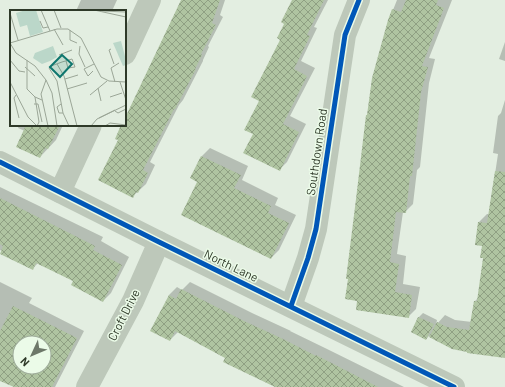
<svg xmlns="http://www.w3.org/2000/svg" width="505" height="387" viewBox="0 0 505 387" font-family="Barlow,sans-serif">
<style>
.shadow{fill:#0003;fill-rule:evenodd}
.building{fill:url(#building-cross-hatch);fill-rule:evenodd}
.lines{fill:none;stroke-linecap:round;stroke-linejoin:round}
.minor{stroke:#bdc8ba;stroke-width:22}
.cycleway-casing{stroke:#ebfbe8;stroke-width:8}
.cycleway{stroke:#0057b8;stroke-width:5}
.labels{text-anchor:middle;stroke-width:3;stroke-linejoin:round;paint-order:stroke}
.street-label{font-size:12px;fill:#2e3928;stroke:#ebfbe8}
.inset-road{fill:none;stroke:#9ba697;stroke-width:1}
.view{fill:#0f766e;fill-opacity:0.15;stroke:#0f766e;stroke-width:2}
.inset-edge{fill:none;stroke:#2e3928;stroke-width:2}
</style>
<defs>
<pattern id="building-cross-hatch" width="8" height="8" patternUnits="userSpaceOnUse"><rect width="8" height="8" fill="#afc4a1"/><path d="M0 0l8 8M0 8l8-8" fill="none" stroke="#8fa083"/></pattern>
</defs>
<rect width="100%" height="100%" fill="#e3eee1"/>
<g class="shadow">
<path d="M81,0H117L112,11H76Z"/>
<path d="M182,0H225L220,15L223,17L208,46L209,47L203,60V61L183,100L179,105L150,162L155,165L146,184L133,196L120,140L122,125H125V120Z"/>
<path d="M293,0H328L314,27L317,28L301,61L315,68L290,116L306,124L287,162L279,170L254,133L260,101L282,40L286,23Z"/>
<path d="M397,0H452L429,58L435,59L429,83L420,167L417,170L413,204L405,212H403L397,254L406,256L403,284L420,287L416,309L408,317L358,300L368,114L389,20Z"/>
<path d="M505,42V61L499,59Z"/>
<path d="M505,100V357L453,348L429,336L426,339L412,332L419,317L423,313L437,320L436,325L445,315L455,320L472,322L475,301L478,298L484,257L483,245L476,244L479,222L487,214H489L498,154L493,153L498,116L501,113Z"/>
<path d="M19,125H63L56,140L40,157L25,131L18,128Z"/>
<path d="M210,148L248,166L242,180L278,198L275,205L296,215L279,250L271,258L198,182L191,178L202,156Z"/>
<path d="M0,187L103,237L101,241L129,257L111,293L103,301L75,280L38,263L32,269L15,258L0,250Z"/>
<path d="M0,282L32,298L29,303L84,331L55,387H18L0,380ZM20,343H44V367H20Z"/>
<path d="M190,282L252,313L291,331H290L325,348L404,387H277L227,357L178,332L170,340L169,295L177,287L182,290Z"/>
</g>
<g class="building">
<path d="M181,0H220L212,23L216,25L201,54L202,55L195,69H196L175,109H174L143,170L148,173L138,193L136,192L133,198L98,180L118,140L115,139L121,125H125V118Z"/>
<path d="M292,0H324L307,35L310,36L294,69L307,76L283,124L299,132L280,171L243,153L253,134L244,130L259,101L251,97L280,40L277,38L284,24L281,22Z"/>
<path d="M406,0H438L436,5L444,8L422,66L428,67L421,92L412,176H410L406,213L396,212L390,262L399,264L395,292L412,295L409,318L356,310L357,301L345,299L348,279H346L356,199L366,115H367L372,78L388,20L392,9L401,12Z"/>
<path d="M26,125H60L48,149L45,148L40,158L16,147Z"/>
<path d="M201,156L241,175L234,188L271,206L268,213L289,223L271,259L181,215L197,182L190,178Z"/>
<path d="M495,171L505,172V358L467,353V352L452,349L429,337L437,322L447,327L469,330L474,301H477L483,258H480L482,246L475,245L478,222L487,223Z"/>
<path d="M0,198L95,246L93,250L122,265L103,302L71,285L73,281L36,263L33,270L0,254L3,246L0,244Z"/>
<path d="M181,289L244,321L283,339L316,356V355L378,387H275L223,362L225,358L175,331L170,341L150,331L169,295L176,299Z"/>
<path d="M13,306L77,338L52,387H14L0,381V331ZM20,343H44V367H20Z"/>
<path d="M418,317L434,324L426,340L411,332Z"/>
</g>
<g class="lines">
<g class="minor">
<path d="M125,54L150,0"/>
<path d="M0,162L159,242L454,387"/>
<path d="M60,192L91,125"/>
<path d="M291,306L308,258L316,229L345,35L359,0"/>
<path d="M87,387L133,301L159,242"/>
</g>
<defs>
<g id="cycleway">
<path d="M0,162L159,242L454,387"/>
<path d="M291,306L308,258L316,229L345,35L359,0"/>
</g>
</defs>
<use href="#cycleway" class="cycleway-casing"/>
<use href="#cycleway" class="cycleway"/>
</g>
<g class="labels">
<g class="street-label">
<text transform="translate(317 152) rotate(-82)" y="4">Southdown Road</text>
<text transform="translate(231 266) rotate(26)" y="4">North Lane</text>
<text transform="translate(124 315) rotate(-63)" y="4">Croft Drive</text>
</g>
</g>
<g transform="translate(10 10)">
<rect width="116" height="116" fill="#e3eee1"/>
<path d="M111,31L116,50V55L113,56L103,33Z" fill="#bbd7c9"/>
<path d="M16,0H26L33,22L20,26L17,15L10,17L6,3ZM43,36L47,47L40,51L32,54L23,48L25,43Z" fill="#bbd7c9"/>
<path class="inset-road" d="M31,0L40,21M44,0L51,18M84,0L116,7M92,1L116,2M0,3L8,30M30,11L33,18L38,17M44,19L53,35M60,20V30L67,33M0,33L47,19H58L71,28L91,67L99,71L116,72M0,33L6,43L25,56L36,70L42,83L47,116M70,36L69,44L75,57M101,39L99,40L104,54M49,45L62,40M0,50L9,61L15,62M17,50V79L25,87L32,90M56,51L58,58L65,57L62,49L52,52L41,56L39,58L47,71L53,103L59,116M47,54L54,66L67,116M15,57L25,66M83,61L78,66L74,59L84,54M55,69L68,65M36,70L31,84L38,116M0,72L18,107L27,116M105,72L101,58L109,53M110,72L116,90M88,78L91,91M57,79L77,73M6,85L4,88L9,108M80,85L97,71M25,87L29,112L27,116M100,87L112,83M24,94H28L32,112M51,94L47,97L49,103H53M105,101L108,103L116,99M89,108L105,100M81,116L87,109L116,95M95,116L100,113L116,115"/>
<path class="view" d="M52,45L62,54L50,67L40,57Z"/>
<rect width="116" height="116" class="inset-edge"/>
</g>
<g transform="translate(32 355) rotate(226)"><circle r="19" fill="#ebfbe8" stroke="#9fad9b"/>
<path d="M0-3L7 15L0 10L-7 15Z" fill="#6d7869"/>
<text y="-6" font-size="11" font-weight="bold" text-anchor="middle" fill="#2e3928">N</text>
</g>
</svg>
